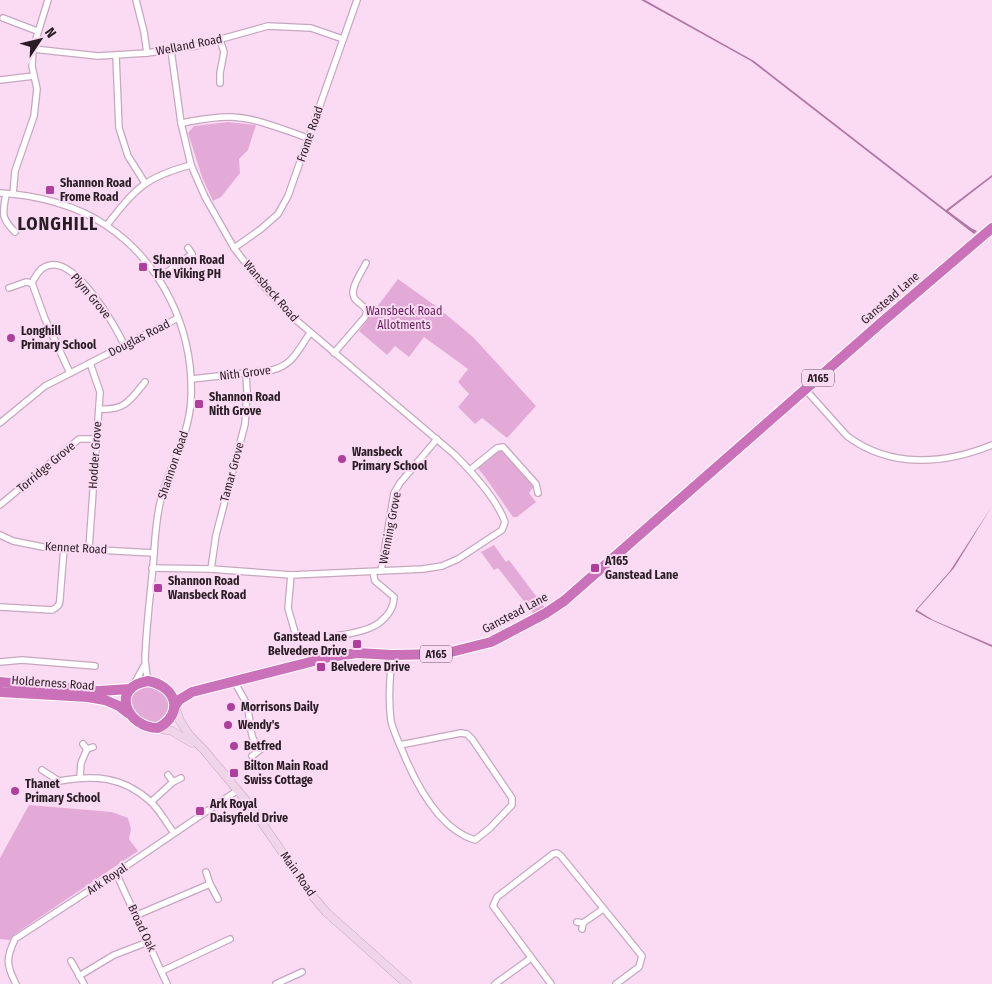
<svg xmlns="http://www.w3.org/2000/svg" width="992" height="984" viewBox="0 0 992 984" font-family="'Fira Sans Condensed',sans-serif">
<style>
.green{fill:#e4aad7}
.water{fill:#af78a3}
.lines{fill:none;stroke-linecap:round;stroke-linejoin:round}
.street-casing{stroke:#c6a7bf;stroke-width:8}
.secondary-casing{stroke:#c6a7bf;stroke-width:9}
.highway-casing{stroke:#fff;stroke-width:12}
.street{stroke:#fff;stroke-width:5.5}
.secondary{stroke:#efd4ea;stroke-width:8}
.highway{stroke:#cb71ba;stroke-width:10}
.poi-dot{fill:#ae3f9c;stroke:#fbdbf3;stroke-width:2}
.labels{text-anchor:middle;stroke-width:4;stroke-linejoin:round;paint-order:stroke}
.shield{fill:#fbdbf3;stroke:#675563;stroke-width:1}
.shield-label{font-size:11px;font-weight:bold;fill:#281c25}
.street-label{font-size:12px;fill:#281c25;stroke:#fbdbf3}
.poi-label{font-size:12px;font-weight:bold;fill:#281c25;stroke:#fbdbf3;text-anchor:start}
.park-label{font-size:12px;fill:#621e57;stroke:#fbdbf3}
.district-label{font-size:18px;font-weight:bold;letter-spacing:1px;fill:#281c25;stroke:#fbdbf3}
</style>
<rect width="100%" height="100%" fill="#fbdbf3"/>
<g class="green">
<path d="M228,122L256,125L248,150L239,159L240,173L221,197L213,201L202,177L188,133L194,126Z"/>
<path d="M398,279L437,307L473,337L536,406L507,438L482,418L475,424L458,407L469,394L458,382L468,369L424,337L409,357L395,346L387,355L359,331Z"/>
<path d="M498,450L504,452L534,486L529,493L536,502L517,517H513L485,477L477,467Z"/>
<path d="M494,545L506,562L509,560L545,608L534,614L498,568L494,570L481,552Z"/>
<path d="M147,686C167,691 172,697 167,718L154,724C149,722 143,720 139,717C131,711 127,698 135,691C138,688 143,687 147,686Z"/>
<path d="M29,805L112,812L128,818L131,829L129,839L138,851L15,934L10,940L0,939V858Z"/>
</g>
<g class="water">
<path d="M641,0H645L754,61L946,210L992,175V177L948,211L971,228L977,231L974,234L751,61Z"/>
<path d="M992,506L954,568L917,610L933,620L992,645V647L929,619L915,611L950,571Z"/>
</g>
<g class="lines">
<defs>
<g id="street">
<path d="M136,0L144,32L147,53"/>
<path d="M3,18L37,31"/>
<path d="M33,49L98,56L147,53L196,46L268,26L311,28L343,39"/>
<path d="M116,56L119,128L128,156L145,183"/>
<path d="M0,80L34,76"/>
<path d="M220,83V73L224,52L220,40"/>
<path d="M181,123C198,120 215,116 232,117C257,118 284,130 308,138"/>
<path d="M0,193C36,195 77,205 107,226C163,264 194,331 191,398C190,434 170,465 161,499C155,521 155,544 153,566C150,598 146,629 145,660L147,677L150,680"/>
<path d="M6,194C3,213 0,217 15,232"/>
<path d="M13,194L15,171L34,116L37,89L32,66L33,49L48,0"/>
<path d="M107,225C135,189 145,177 191,165"/>
<path d="M234,248L261,229L278,214L288,196L357,0"/>
<path d="M159,278L192,254L188,248"/>
<path d="M9,288L26,282L32,283"/>
<path d="M334,353L365,317L367,311C364,305 359,304 355,299C348,290 362,272 366,263"/>
<path d="M70,373L45,319L32,283C36,275 41,266 51,265C77,261 115,324 124,345"/>
<path d="M192,379L272,370C293,365 298,350 310,333"/>
<path d="M805,389L847,436C891,469 945,464 992,445"/>
<path d="M99,409C124,411 130,401 145,382"/>
<path d="M0,423L45,386L178,318"/>
<path d="M470,470L497,448L503,447L536,484L538,493"/>
<path d="M0,505L79,439H96"/>
<path d="M0,535L13,541L43,547L154,553"/>
<path d="M89,548L100,392L90,363"/>
<path d="M152,568L211,569L291,575L423,569L442,566L458,559L502,530L505,522C497,500 471,471 454,454L289,314L261,283L234,248L205,197L191,165L181,123L171,50"/>
<path d="M211,569L216,535L245,424L247,391L246,374"/>
<path d="M381,571L394,493L400,483L437,439"/>
<path d="M291,575L288,608L296,636C314,641 364,634 379,623C388,616 394,607 394,597L375,581L373,572"/>
<path d="M0,607L52,610C58,607 60,605 60,598L64,548"/>
<path d="M392,655C390,677 388,699 391,721C393,730 398,741 402,750C415,782 438,829 475,840L490,828L512,805V798L472,739L467,734L461,733L400,745"/>
<path d="M0,662L22,660L95,666"/>
<path d="M234,681C238,689 243,696 246,703C252,719 248,737 259,750"/>
<path d="M134,684L144,666"/>
<path d="M83,744L87,749L93,747"/>
<path d="M252,756L265,746"/>
<path d="M42,770L59,781C94,775 122,776 150,801C160,810 166,823 174,833"/>
<path d="M168,775L173,782L181,778"/>
<path d="M80,777L81,763L87,749"/>
<path d="M151,802L173,782"/>
<path d="M206,872L210,884L218,899"/>
<path d="M116,873L167,984"/>
<path d="M137,915L210,884"/>
<path d="M577,922L583,923L582,929"/>
<path d="M583,923L603,909"/>
<path d="M71,961L84,984"/>
<path d="M162,971L230,939"/>
<path d="M79,976L114,955L148,942"/>
<path d="M16,984C6,965 6,958 15,939L116,873L238,790"/>
<path d="M276,984L302,972"/>
<path d="M495,984L531,958"/>
<path d="M551,984L493,906L497,897L553,854L557,853L561,856L642,956L639,967L616,984"/>
</g>
<g id="secondary">
<path d="M175,706L180,721L190,736L204,750L249,804L311,894L326,912L407,984"/>
<path d="M158,728L172,731L192,743"/>
</g>
<g id="highway">
<path d="M148,681C176,686 185,713 158,728C127,728 109,687 148,681Z"/>
<path d="M0,682L99,691L130,689"/>
<path d="M0,692L88,697L105,700L119,706L128,713"/>
<path d="M175,706L179,700L192,692L330,657L357,653L392,655L443,654L491,642L546,613L564,601L882,322L992,228"/>
</g>
</defs>
<use href="#street" class="street-casing"/>
<use href="#secondary" class="secondary-casing"/>
<use href="#highway" class="highway-casing"/>
<use href="#street" class="street"/>
<use href="#secondary" class="secondary"/>
<use href="#highway" class="highway"/>
</g>
<g class="poi-dot">
<rect x="45" y="185" width="10" height="10" rx="2.5"/>
<rect x="138" y="262" width="10" height="10" rx="2.5"/>
<circle cx="11" cy="338" r="5"/>
<rect x="194" y="399" width="10" height="10" rx="2.5"/>
<circle cx="342" cy="459" r="5"/>
<rect x="590" y="563" width="10" height="10" rx="2.5"/>
<rect x="153" y="583" width="10" height="10" rx="2.5"/>
<rect x="352" y="639" width="10" height="10" rx="2.5"/>
<rect x="316" y="662" width="10" height="10" rx="2.5"/>
<circle cx="231" cy="707" r="5"/>
<circle cx="228" cy="725" r="5"/>
<circle cx="234" cy="746" r="5"/>
<rect x="229" y="768" width="10" height="10" rx="2.5"/>
<circle cx="15" cy="791" r="5"/>
<rect x="195" y="806" width="10" height="10" rx="2.5"/>
</g>
<g class="labels">
<g class="shield">
<rect x="802" y="369.5" width="32" height="17" rx="4"/>
<rect x="420" y="645.5" width="32" height="17" rx="4"/>
</g>
<g class="shield-label">
<text x="818" y="382">A165</text>
<text x="436" y="658">A165</text>
</g>
<g class="street-label">
<text transform="translate(189 45) rotate(-11)" y="4">Welland Road</text>
<text transform="translate(310 134) rotate(-71)" y="4">Frome Road</text>
<text transform="translate(271 291) rotate(49)" y="4">Wansbeck Road</text>
<text transform="translate(91 296) rotate(50)" y="4">Plym Grove</text>
<text transform="translate(890 298) rotate(-41)" y="4">Ganstead Lane</text>
<text transform="translate(139 338) rotate(-27)" y="4">Douglas Road</text>
<text transform="translate(245 373) rotate(-7)" y="4">Nith Grove</text>
<text transform="translate(95 455) rotate(-86)" y="4">Hodder Grove</text>
<text transform="translate(173 465) rotate(-71)" y="4">Shannon Road</text>
<text transform="translate(46 467) rotate(-40)" y="4">Torridge Grove</text>
<text transform="translate(232 472) rotate(-75)" y="4">Tamar Grove</text>
<text transform="translate(390 528) rotate(-79)" y="4">Wenning Grove</text>
<text transform="translate(76 548) rotate(3)" y="4">Kennet Road</text>
<text transform="translate(515 613) rotate(-28)" y="4">Ganstead Lane</text>
<text transform="translate(53 683) rotate(4)" y="4">Holderness Road</text>
<text transform="translate(298 874) rotate(55)" y="4">Main Road</text>
<text transform="translate(107 879) rotate(-34)" y="4">Ark Royal</text>
<text transform="translate(142 928) rotate(65)" y="4">Broad Oak</text>
</g>
<g class="poi-label">
<text x="60" y="187">Shannon Road<tspan x="60" dy="14">Frome Road</tspan></text>
<text x="153" y="264">Shannon Road<tspan x="153" dy="14">The Viking PH</tspan></text>
<text x="21" y="335">Longhill<tspan x="21" dy="14">Primary School</tspan></text>
<text x="209" y="401">Shannon Road<tspan x="209" dy="14">Nith Grove</tspan></text>
<text x="352" y="456">Wansbeck<tspan x="352" dy="14">Primary School</tspan></text>
<text x="605" y="565">A165<tspan x="605" dy="14">Ganstead Lane</tspan></text>
<text x="168" y="585">Shannon Road<tspan x="168" dy="14">Wansbeck Road</tspan></text>
<text x="347" y="641" text-anchor="end">Ganstead Lane<tspan x="347" dy="14">Belvedere Drive</tspan></text>
<text x="331" y="671">Belvedere Drive</text>
<text x="241" y="711">Morrisons Daily</text>
<text x="238" y="729">Wendy's</text>
<text x="244" y="750">Betfred</text>
<text x="244" y="770">Bilton Main Road<tspan x="244" dy="14">Swiss Cottage</tspan></text>
<text x="25" y="788">Thanet<tspan x="25" dy="14">Primary School</tspan></text>
<text x="210" y="808">Ark Royal<tspan x="210" dy="14">Daisyfield Drive</tspan></text>
</g>
<g class="park-label">
<text x="404" y="315">Wansbeck Road<tspan x="404" dy="14">Allotments</tspan></text>
</g>
<g class="district-label">
<text x="58" y="230">LONGHILL</text>
</g>
</g>
<g transform="translate(40 40) rotate(55)" stroke="#fbdbf3" stroke-width="4" paint-order="stroke">
<path d="M0-4L9 19L0 12L-9 19Z" fill="#281c25"/>
<text y="-8" font-size="14" font-weight="bold" text-anchor="middle" fill="#281c25">N</text>
</g>
</svg>
